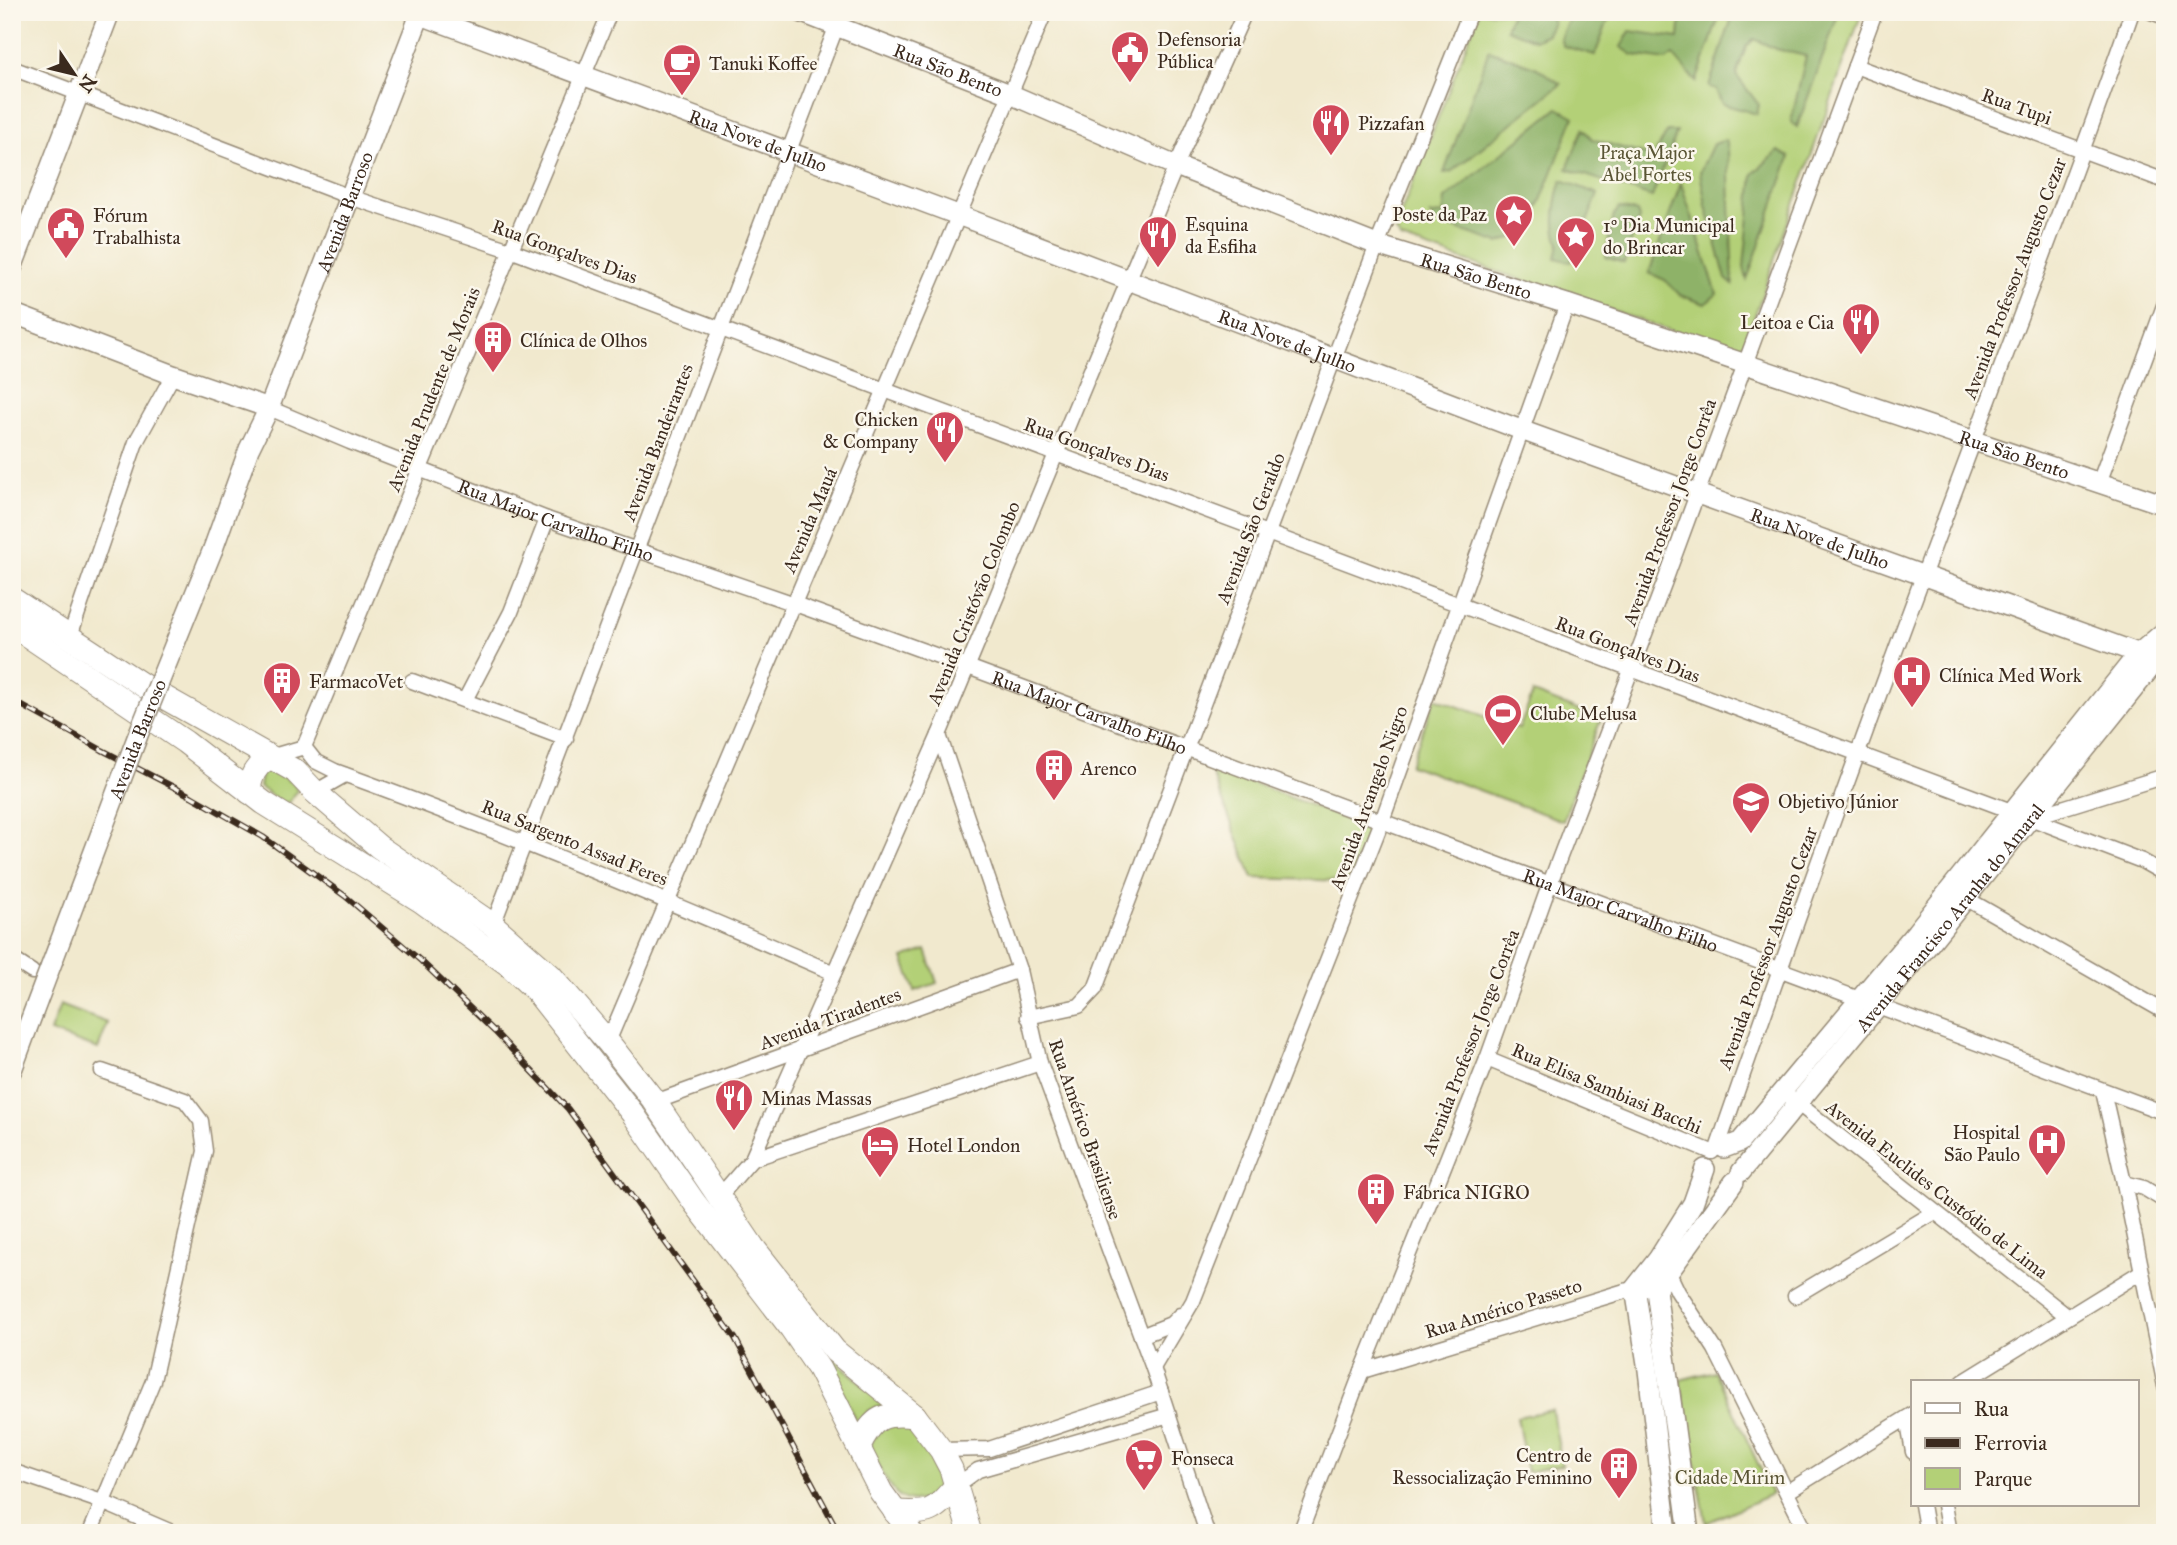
<svg xmlns="http://www.w3.org/2000/svg" width="2177" height="1545" viewBox="0 0 2177 1545" font-family="'IM FELL Great Primer',serif">
<style>
.green{fill:#b3d077;stroke:#777d4a;stroke-width:2}
.forest{fill:#8eb268;stroke:#646e43;stroke-width:2}
.lines{fill:none;stroke-linecap:round;stroke-linejoin:round}
.minor-casing{stroke:#968a76;stroke-width:17}
.tertiary-casing{stroke:#968a76;stroke-width:22}
.primary-casing{stroke:#968a76;stroke-width:25}
.minor{stroke:#fff;stroke-width:14}
.tertiary{stroke:#fff;stroke-width:19}
.primary{stroke:#fff;stroke-width:23}
.rail-casing{stroke:#3b2a1e;stroke-width:6}
.rail{stroke:#fbf7ec;stroke-width:3.5;stroke-dasharray:10;stroke-linecap:butt}
.tertiary-bridge-casing{stroke:#968a76;stroke-width:22;stroke-linecap:butt}
.tertiary-bridge{stroke:#fff;stroke-width:19}
.labels{text-anchor:middle;stroke-width:5;stroke-linejoin:round;paint-order:stroke}
.poi-label{font-size:19px;fill:#3b2a1e;stroke:#fbf7ec;text-anchor:start}
.street-label{font-size:19px;fill:#3b2a1e;stroke:#fbf7ec}
.park-label{font-size:19px;fill:#595434;stroke:#fbf7ec}
</style>
<rect width="100%" height="100%" fill="#fbf7ec"/>
<filter id="ink" filterUnits="userSpaceOnUse"><feTurbulence type="fractalNoise" baseFrequency=".0143" numOctaves="2"/><feDisplacementMap in="SourceGraphic" scale="14" xChannelSelector="R" yChannelSelector="G"/><feConvolveMatrix kernelMatrix="1 2 1 2 8 2 1 2 1" color-interpolation-filters="sRGB"/></filter>
<filter id="wash" filterUnits="userSpaceOnUse"><feTurbulence type="fractalNoise" baseFrequency=".00686" numOctaves="4" result="noise"/><feDisplacementMap in="SourceGraphic" scale="28" xChannelSelector="R" yChannelSelector="G"/><feGaussianBlur stdDeviation="1.57" result="paint"/><feColorMatrix in="noise" values="0 0 0 0 0 0 0 0 0 0 0 0 0 0 0 0 0 1.4 0 .05"/><feComposite in="paint" operator="in"/></filter>
<g filter="url(#wash)">
<rect width="100%" height="100%" fill="#f1e9ce"/>
<g class="green">
<path d="M1479,12H1862L1745,343L1736,350L1719,347L1401,239L1396,232V226Z"/>
<path d="M1533,693L1601,719L1563,821L1410,765L1435,698L1519,729Z"/>
<path d="M1209,766L1369,828L1349,881L1253,878Z"/>
<path d="M272,769L295,785L297,791L289,802L283,803L259,787L261,774Z"/>
<path d="M926,950L937,983L915,991L903,958Z"/>
<path d="M60,1005L108,1023L98,1049L50,1032Z"/>
<path d="M823,1349L885,1404L868,1411L857,1425Z"/>
<path d="M1715,1371L1772,1494L1706,1523L1680,1380Z"/>
<path d="M1552,1410L1562,1465L1527,1472L1517,1417Z"/>
<path d="M903,1425C915,1433 938,1457 940,1473C942,1495 915,1510 898,1495C890,1489 885,1477 879,1468C867,1447 867,1444 883,1426Z"/>
</g>
<g class="forest">
<path d="M1512,12H1548L1553,22L1547,34L1535,40L1506,29Z"/>
<path d="M1572,12H1611L1595,55L1563,46L1560,38Z"/>
<path d="M1680,12H1721L1696,82L1673,55L1666,60L1633,55L1621,47L1630,31L1679,38L1681,14Z"/>
<path d="M1734,12H1839L1797,127L1791,122L1806,56L1776,49L1754,39L1746,47L1736,75L1759,105L1757,114L1722,104L1716,90L1709,86Z"/>
<path d="M1489,50L1537,68L1561,84L1451,172L1444,173Z"/>
<path d="M1558,108L1574,117L1526,238L1514,237L1499,243L1435,222L1430,215L1443,214L1445,199Z"/>
<path d="M1583,129L1592,139L1653,157L1667,132H1677L1652,197L1567,169Z"/>
<path d="M1726,140L1728,149L1733,285L1726,279L1706,206L1700,172L1713,144Z"/>
<path d="M1778,151L1790,157L1747,280L1744,267L1753,174Z"/>
<path d="M1562,180L1598,194L1571,262L1556,258L1559,243C1551,226 1556,198 1562,180Z"/>
<path d="M1681,183L1717,294L1705,304L1680,295L1665,280L1649,273Z"/>
<path d="M1619,208L1637,212L1639,218L1624,263L1605,257L1614,215Z"/>
</g>
</g>
<g filter="url(#ink)">
<g class="lines">
<defs>
<g id="minor">
<path d="M2151,12L2165,17"/>
<path d="M1855,66L2165,181"/>
<path d="M12,68L350,197L510,250L2030,818L2142,861L2165,874"/>
<path id="s1" d="M269,408L350,442L547,519L795,604L968,667L2165,1113"/>
<path d="M2099,483L2165,303"/>
<path d="M69,639L136,442L173,375"/>
<path d="M412,681L566,739"/>
<path d="M465,700L511,612L547,519"/>
<path d="M939,735L1019,970L1040,1063L1153,1368L1207,1533"/>
<path d="M304,747L610,12"/>
<path d="M304,747L315,761L335,771C504,832 669,901 834,973"/>
<path d="M270,757L304,747"/>
<path d="M315,792L345,775"/>
<path d="M2030,818L2165,776"/>
<path d="M1960,895L2165,1012"/>
<path d="M493,925L842,12"/>
<path d="M12,959L32,972"/>
<path d="M1028,1017L1079,1006L1095,989L1377,245L1470,12"/>
<path d="M608,1042L1045,12"/>
<path d="M1487,1059L1712,1152"/>
<path d="M2103,1091L2124,1183L2165,1386"/>
<path d="M1791,1098L2067,1316"/>
<path d="M655,1102L1019,970"/>
<path d="M1717,1149C1799,912 1885,676 1974,440C2027,298 2082,156 2132,12"/>
<path d="M752,1159L1040,1063"/>
<path d="M2124,1183L2144,1188L2165,1201"/>
<path d="M718,1198L752,1159L939,735L1176,166L1245,12"/>
<path d="M1666,1267L1678,1292L1715,1349L1807,1533"/>
<path d="M1795,1296L1935,1212"/>
<path d="M1141,1336L1171,1324L1180,1315"/>
<path d="M1153,1368L1193,1301L1382,821L1567,304"/>
<path d="M1362,1371L1635,1288L1656,1290"/>
<path d="M1963,1382L2141,1272"/>
<path d="M1907,1418L1913,1452"/>
<path d="M941,1450L989,1449L1161,1392"/>
<path d="M12,1471L102,1502L174,1533"/>
<path d="M956,1486L978,1470L1169,1415"/>
<path d="M1787,1492L1913,1414"/>
<path d="M1922,1505L1927,1533"/>
<path d="M1944,1505L1949,1533"/>
<path d="M90,1533L153,1381L205,1151L201,1121L185,1100L102,1071"/>
<path d="M1300,1533L1362,1371L1487,1059L1550,883L1665,581L1875,12"/>
</g>
<g id="tertiary">
<path id="s2" d="M413,12L958,215L1521,430L2165,663"/>
<path id="s3" d="M800,12L1010,94L1176,166L1377,245L1567,304L2165,505"/>
<path d="M12,268L110,12"/>
<path d="M12,313L173,375L269,408"/>
<path id="s4" d="M213,549L249,449L269,408L421,12"/>
<path d="M12,1070L27,1029"/>
<path d="M1724,1148L1740,1142L1916,932L2138,654L2165,631"/>
<path id="s5" d="M1741,1172L1930,943L2156,661"/>
<path d="M1667,1533L1648,1370L1635,1288L1658,1259L1693,1203L1705,1169"/>
<path d="M1689,1533L1656,1290L1734,1182"/>
</g>
<g id="primary">
<path d="M12,599L144,686L295,771L315,792L379,847L493,925L551,976L608,1042L655,1102L753,1247L835,1351L915,1416L941,1450L951,1469L970,1533"/>
<path d="M12,625L185,742L264,803L421,901L509,965L536,991L633,1114L694,1202L791,1328L819,1369L881,1492L911,1533"/>
<path d="M249,792C250,776 256,765 270,757"/>
<path d="M859,1446C873,1417 884,1412 915,1416"/>
<path d="M895,1512C931,1514 932,1513 956,1486"/>
</g>
</defs>
<use href="#minor" class="minor-casing"/>
<use href="#tertiary" class="tertiary-casing"/>
<use href="#primary" class="primary-casing"/>
<use href="#minor" class="minor"/>
<use href="#tertiary" class="tertiary"/>
<use href="#primary" class="primary"/>
<defs>
<path id="rail" d="M12,700L102,750L191,796L263,837L345,896L421,961L495,1032L568,1109L735,1338L839,1533"/>
</defs>
<use href="#rail" class="rail-casing"/>
<use href="#rail" class="rail"/>
<defs>
<g id="tertiary-bridge">
<path id="s6" d="M27,1029L138,735L213,549"/>
</g>
</defs>
<use href="#tertiary-bridge" class="tertiary-bridge-casing"/>
<use href="#tertiary-bridge" class="tertiary-bridge"/>
</g>
</g>
<defs>
<symbol id="civic-pin" viewBox="-11 -11 22 30"><path d="M0 17L-7.5 6A9.5 9.5 0 1 1 7.5 6Z" fill="#d1495b" stroke="#fbf7ec"/><path d="M-.6-6.5H3V-4.5H.6V-3L4-1V1h2V6H-6V1h2V-1L-.6-3ZM-1.2 2.5V6h2.4V2.5Z" fill="#fff"/></symbol>
<symbol id="cafe-pin" viewBox="-11 -11 22 30"><path d="M0 17L-7.5 6A9.5 9.5 0 1 1 7.5 6Z" fill="#d1495b" stroke="#fbf7ec"/><path d="M-5.5-4.5H6V0H3Q3 3.5 0 3.5H-2.5Q-5.5 3.5-5.5 0ZM3-3.2v2h1.7v-2ZM-6 4.5H4V6H-6Z" fill="#fff"/></symbol>
<symbol id="restaurant-pin" viewBox="-11 -11 22 30"><path d="M0 17L-7.5 6A9.5 9.5 0 1 1 7.5 6Z" fill="#d1495b" stroke="#fbf7ec"/><path d="M-5-6h1v4h1v-4h1v4h1v-4h1v5L-1.5 .5V6h-2V.5L-5-1ZM5-6V6H3V1.5H1.5Q1.5-4 5-6Z" fill="#fff"/></symbol>
<symbol id="sight-pin" viewBox="-11 -11 22 30"><path d="M0 17L-7.5 6A9.5 9.5 0 1 1 7.5 6Z" fill="#d1495b" stroke="#fbf7ec"/><path d="M0-6L1.8-2.2L6-1.7L2.9 1.2L3.7 5.4L0 3.3L-3.7 5.4L-2.9 1.2L-6-1.7L-1.8-2.2Z" fill="#fff"/></symbol>
<symbol id="building-pin" viewBox="-11 -11 22 30"><path d="M0 17L-7.5 6A9.5 9.5 0 1 1 7.5 6Z" fill="#d1495b" stroke="#fbf7ec"/><path d="M-4-6H4V6H1V3H-1V6H-4ZM-2.5-4.3h1.7v1.8h-1.7ZM.8-4.3h1.7v1.8H.8ZM-2.5-1h1.7V.8h-1.7ZM.8-1h1.7V.8H.8Z" fill="#fff"/></symbol>
<symbol id="hospital-pin" viewBox="-11 -11 22 30"><path d="M0 17L-7.5 6A9.5 9.5 0 1 1 7.5 6Z" fill="#d1495b" stroke="#fbf7ec"/><path d="M-5-5h3v3.5h4V-5h3V5h-3V1.5h-4V5h-3Z" fill="#fff"/></symbol>
<symbol id="stadium-pin" viewBox="-11 -11 22 30"><path d="M0 17L-7.5 6A9.5 9.5 0 1 1 7.5 6Z" fill="#d1495b" stroke="#fbf7ec"/><path d="M0-5a6.5 5 0 1 0 0 10a6.5 5 0 1 0 0-10ZM-3.5-1.8h7v3.6h-7Z" fill="#fff"/></symbol>
<symbol id="school-pin" viewBox="-11 -11 22 30"><path d="M0 17L-7.5 6A9.5 9.5 0 1 1 7.5 6Z" fill="#d1495b" stroke="#fbf7ec"/><path d="M0-5L7-2L0 1L-7-2ZM-4 1L0 2.5L4 1V4Q0 6-4 4Z" fill="#fff"/></symbol>
<symbol id="hotel-pin" viewBox="-11 -11 22 30"><path d="M0 17L-7.5 6A9.5 9.5 0 1 1 7.5 6Z" fill="#d1495b" stroke="#fbf7ec"/><path d="M-6-4.5h1.5V1H6V5H4.5V3h-9V5H-6ZM-4 0a1.8 1.8 0 1 1 3.6 0ZM.5 0V-2.5h3Q6-2.5 6 0Z" fill="#fff"/></symbol>
<symbol id="supermarket-pin" viewBox="-11 -11 22 30"><path d="M0 17L-7.5 6A9.5 9.5 0 1 1 7.5 6Z" fill="#d1495b" stroke="#fbf7ec"/><path d="M-6-5.5h2.5l.6 2H6L4.5 2H-2.5L-4.4-4H-6ZM-1.5 3.2a1.3 1.3 0 1 0 .1 0ZM3 3.2a1.3 1.3 0 1 0 .1 0Z" fill="#fff"/></symbol>
</defs>
<g fill-rule="evenodd">
<use href="#civic-pin" x="1108" y="28" width="44" height="60"/>
<use href="#cafe-pin" x="660" y="41" width="44" height="60"/>
<use href="#restaurant-pin" x="1309" y="101" width="44" height="60"/>
<use href="#sight-pin" x="1492" y="192" width="44" height="60"/>
<use href="#civic-pin" x="44" y="204" width="44" height="60"/>
<use href="#restaurant-pin" x="1136" y="213" width="44" height="60"/>
<use href="#sight-pin" x="1554" y="214" width="44" height="60"/>
<use href="#restaurant-pin" x="1839" y="300" width="44" height="60"/>
<use href="#building-pin" x="471" y="318" width="44" height="60"/>
<use href="#restaurant-pin" x="923" y="408" width="44" height="60"/>
<use href="#hospital-pin" x="1890" y="653" width="44" height="60"/>
<use href="#building-pin" x="260" y="659" width="44" height="60"/>
<use href="#stadium-pin" x="1481" y="691" width="44" height="60"/>
<use href="#building-pin" x="1032" y="746" width="44" height="60"/>
<use href="#school-pin" x="1729" y="779" width="44" height="60"/>
<use href="#restaurant-pin" x="712" y="1076" width="44" height="60"/>
<use href="#hospital-pin" x="2025" y="1121" width="44" height="60"/>
<use href="#hotel-pin" x="858" y="1123" width="44" height="60"/>
<use href="#building-pin" x="1354" y="1170" width="44" height="60"/>
<use href="#supermarket-pin" x="1122" y="1436" width="44" height="60"/>
<use href="#building-pin" x="1597" y="1444" width="44" height="60"/>
</g>
<g class="labels">
<g class="poi-label">
<text x="1157" y="46">Defensoria<tspan x="1157" dy="22">Pública</tspan></text>
<text x="709" y="70">Tanuki Koffee</text>
<text x="1358" y="130">Pizzafan</text>
<text x="1487" y="221" text-anchor="end">Poste da Paz</text>
<text x="93" y="222">Fórum<tspan x="93" dy="22">Trabalhista</tspan></text>
<text x="1185" y="231">Esquina<tspan x="1185" dy="22">da Esfiha</tspan></text>
<text x="1603" y="232">1º Dia Municipal<tspan x="1603" dy="22">do Brincar</tspan></text>
<text x="1834" y="329" text-anchor="end">Leitoa e Cia</text>
<text x="520" y="347">Clínica de Olhos</text>
<text x="918" y="426" text-anchor="end">Chicken<tspan x="918" dy="22">&amp; Company</tspan></text>
<text x="1939" y="682">Clínica Med Work</text>
<text x="309" y="688">FarmacoVet</text>
<text x="1530" y="720">Clube Melusa</text>
<text x="1081" y="775">Arenco</text>
<text x="1778" y="808">Objetivo Júnior</text>
<text x="761" y="1105">Minas Massas</text>
<text x="2020" y="1139" text-anchor="end">Hospital<tspan x="2020" dy="22">São Paulo</tspan></text>
<text x="907" y="1152">Hotel London</text>
<text x="1403" y="1199">Fábrica NIGRO</text>
<text x="1592" y="1462" text-anchor="end">Centro de<tspan x="1592" dy="22">Ressocialização Feminino</tspan></text>
<text x="1171" y="1465">Fonseca</text>
</g>
<g class="street-label">
<text dy="7" stroke="none"><textPath href="#s3" startOffset="159">Rua São Bento</textPath></text>
<text transform="translate(2017 106) rotate(20)" y="7">Rua Tupi</text>
<text dy="7" stroke="none"><textPath href="#s2" startOffset="368">Rua Nove de Julho</textPath></text>
<text dy="7" stroke="none"><textPath href="#s4" startOffset="362">Avenida Barroso</textPath></text>
<text transform="translate(565 251) rotate(20)" y="7">Rua Gonçalves Dias</text>
<text dy="7" stroke="none"><textPath href="#s3" startOffset="726">Rua São Bento</textPath></text>
<text transform="translate(2014 278) rotate(-69)" y="7">Avenida Professor Augusto Cezar</text>
<text dy="7" stroke="none"><textPath href="#s2" startOffset="934">Rua Nove de Julho</textPath></text>
<text transform="translate(433 389) rotate(-68)" y="7">Avenida Prudente de Morais</text>
<text transform="translate(657 442) rotate(-69)" y="7">Avenida Bandeirantes</text>
<text transform="translate(1097 449) rotate(20)" y="7">Rua Gonçalves Dias</text>
<text dy="7" stroke="none"><textPath href="#s3" startOffset="1293">Rua São Bento</textPath></text>
<text transform="translate(1669 512) rotate(-70)" y="7">Avenida Professor Jorge Corrêa</text>
<text dy="7" stroke="none"><textPath href="#s1" startOffset="308">Rua Major Carvalho Filho</textPath></text>
<text transform="translate(809 520) rotate(-67)" y="7">Avenida Mauá</text>
<text transform="translate(1250 528) rotate(-69)" y="7">Avenida São Geraldo</text>
<text dy="7" stroke="none"><textPath href="#s2" startOffset="1502">Rua Nove de Julho</textPath></text>
<text transform="translate(973 603) rotate(-68)" y="7">Avenida Cristóvão Colombo</text>
<text transform="translate(1628 649) rotate(21)" y="7">Rua Gonçalves Dias</text>
<text dy="7" stroke="none"><textPath href="#s1" startOffset="875">Rua Major Carvalho Filho</textPath></text>
<text dy="7" stroke="none"><textPath href="#s6" startOffset="310">Avenida Barroso</textPath></text>
<text transform="translate(1368 798) rotate(-70)" y="7">Avenida Arcangelo Nigro</text>
<text transform="translate(575 842) rotate(22)" y="7">Rua Sargento Assad Feres</text>
<text dy="7" stroke="none"><textPath href="#s1" startOffset="1442">Rua Major Carvalho Filho</textPath></text>
<text dy="7" stroke="none"><textPath href="#s5" startOffset="329">Avenida Francisco Aranha do Amaral</textPath></text>
<text transform="translate(1767 948) rotate(-70)" y="7">Avenida Professor Augusto Cezar</text>
<text transform="translate(830 1018) rotate(-20)" y="7">Avenida Tiradentes</text>
<text transform="translate(1470 1042) rotate(-69)" y="7">Avenida Professor Jorge Corrêa</text>
<text transform="translate(1607 1088) rotate(23)" y="7">Rua Elisa Sambiasi Bacchi</text>
<text transform="translate(1086 1129) rotate(71)" y="7">Rua Américo Brasiliense</text>
<text transform="translate(1937 1189) rotate(38)" y="7">Avenida Euclides Custódio de Lima</text>
<text transform="translate(1503 1308) rotate(-17)" y="7">Rua Américo Passeto</text>
</g>
<g class="park-label">
<text x="1647" y="159">Praça Major<tspan x="1647" dy="22">Abel Fortes</tspan></text>
<text x="1730" y="1484">Cidade Mirim</text>
</g>
</g>
<rect width="2177" height="1545" fill="none" stroke="#fbf7ec" stroke-width="42"/>
<rect x="1911" y="1380" width="228" height="126" fill="#fbf7ec" stroke="#aea59a" stroke-width="2"/>
<rect x="1925" y="1403" width="35" height="10" fill="#ffffff" stroke="#aea59a" stroke-width="2"/>
<text x="1974" y="1416" font-size="21" fill="#3b2a1e">Rua</text>
<rect x="1925" y="1438" width="35" height="10" fill="#3b2a1e" stroke="#aea59a" stroke-width="2"/>
<text x="1974" y="1450" font-size="21" fill="#3b2a1e">Ferrovia</text>
<rect x="1925" y="1468" width="35" height="21" fill="#b3d077" stroke="#aea59a" stroke-width="2"/>
<text x="1974" y="1486" font-size="21" fill="#3b2a1e">Parque</text>
<g transform="translate(74 74) rotate(125)" stroke="#fbf7ec" stroke-width="5" paint-order="stroke">
<path d="M0-5L12 26L0 18L-12 26Z" fill="#3b2a1e"/>
<text y="-10" font-size="19" font-weight="bold" text-anchor="middle" fill="#3b2a1e">N</text>
</g>
</svg>
